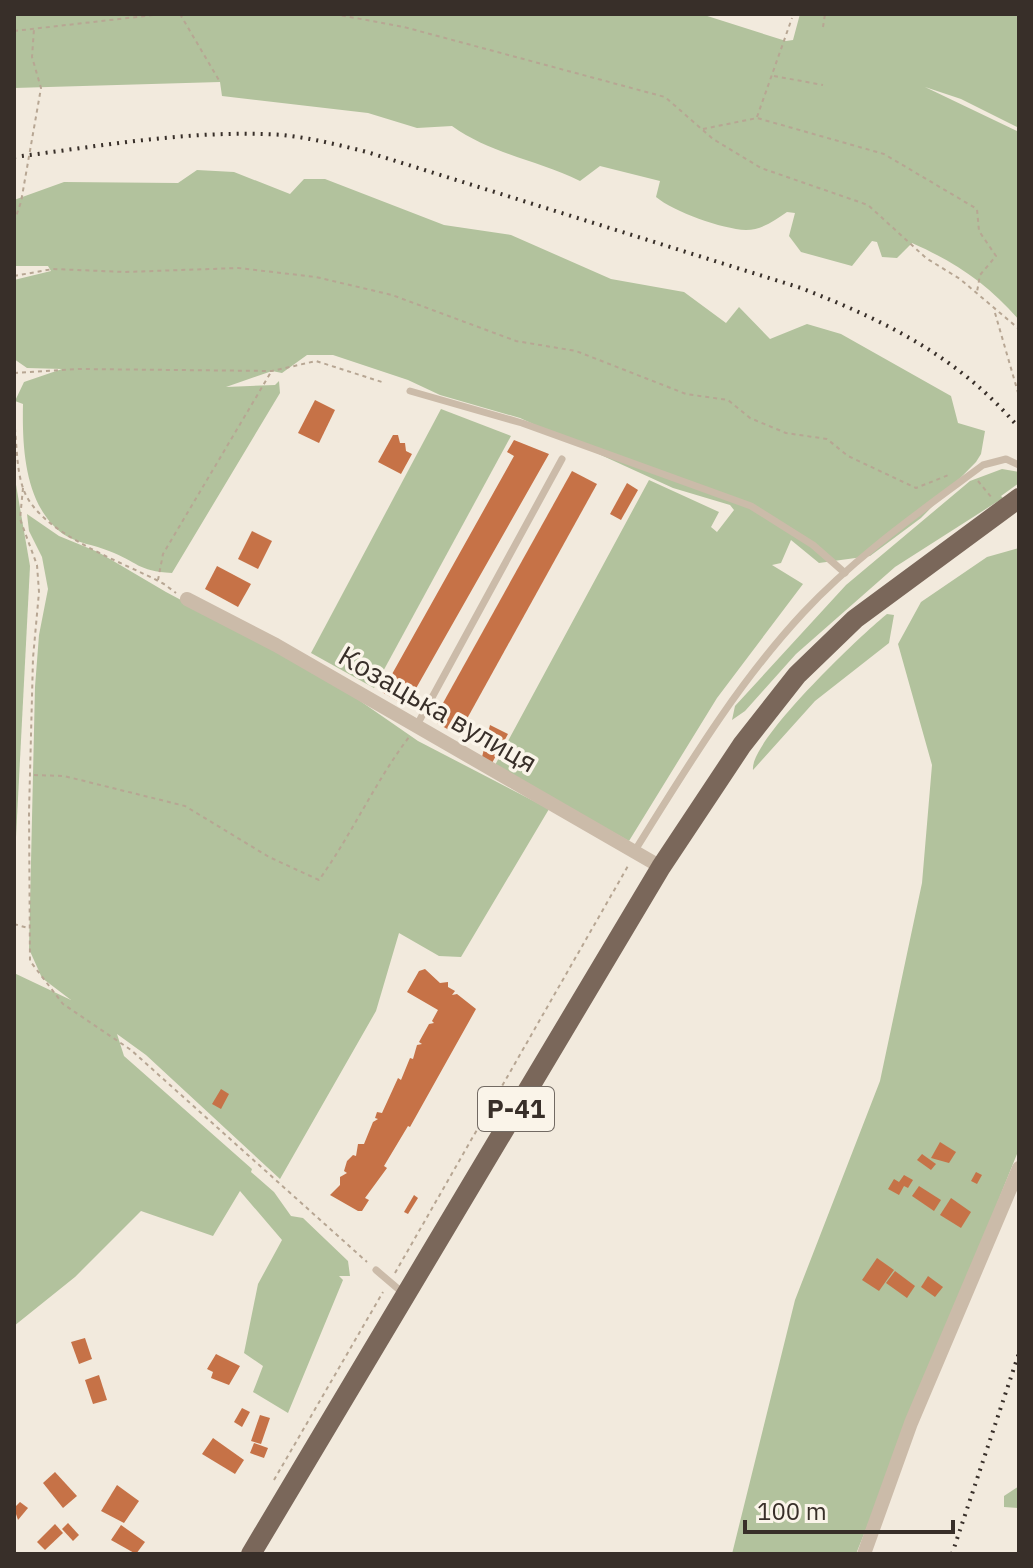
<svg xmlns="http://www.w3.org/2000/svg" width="1033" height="1568" viewBox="0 0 1033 1568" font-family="'IBM Plex Sans',sans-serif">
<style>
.green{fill:#b2c29d}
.building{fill:#c67247}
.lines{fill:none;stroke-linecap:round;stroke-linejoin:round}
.path{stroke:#b7a693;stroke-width:2;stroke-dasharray:4 4;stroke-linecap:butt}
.service{stroke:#cbbba9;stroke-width:7}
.minor{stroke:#cbbba9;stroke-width:14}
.primary{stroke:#7a675a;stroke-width:20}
.rail{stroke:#382f29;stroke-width:4;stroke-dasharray:2 6;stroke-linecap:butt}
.labels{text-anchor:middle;stroke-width:7;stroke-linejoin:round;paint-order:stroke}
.shield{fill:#faf4e9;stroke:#726a63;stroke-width:2}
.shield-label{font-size:26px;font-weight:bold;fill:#382f29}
.street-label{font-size:28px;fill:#382f29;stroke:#faf4e9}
</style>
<rect width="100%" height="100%" fill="#f2eadd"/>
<g class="green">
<path d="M14,14H701L786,41L793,40L800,14H1019V128L961,99L925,87L1019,132V320C988,284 955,262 912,243L897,258L882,257L877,242L872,241L852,266L801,252L789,236L795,213L787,212C775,220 762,230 746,230C722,229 674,212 656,197L660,181L600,166L580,181C537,160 491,154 452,126L417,128L368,113L222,96L220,82L14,88Z"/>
<path d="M197,170L234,172L290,194L304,179H325L444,225L511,235L611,279L684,292L726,323L739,307L770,339L807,324L841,334L951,396L958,423L985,431L981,454L976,462L921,518L870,556L819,563L791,540L781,563L772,565L803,584L717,698L629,841L494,767L649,480L719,512L711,527L717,532L734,510L730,505L673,488L520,418L440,395L408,380L333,355H307L282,373L272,371L226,387L275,385L279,381L280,393L172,573C137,571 138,562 109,551C95,545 76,543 63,534C25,506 22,449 23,404L15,401L24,382L62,369L27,368L14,359V280L51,271L48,266H14V200L64,182L178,183Z"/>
<path d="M441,409L511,436L374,688L311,653Z"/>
<path d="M1002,469L1019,472V483L1001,496L1003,498L895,567L796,654L745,711L732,720L735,706L846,585L970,481Z"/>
<path d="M14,473L30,566L14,876Z"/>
<path d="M27,514L59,536L98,552L166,592L327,678L418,741L549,809L461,957L439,956L399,933L376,1011L280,1179L146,1055L117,1034L124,1056L252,1169L251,1172L274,1192L291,1216L303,1218L348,1261L350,1276H339L343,1280L288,1413L253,1392L263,1366L244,1353L258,1284L282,1240L240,1191L213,1236L141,1211L75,1277L14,1326V973L71,1000L42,978L29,949L35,687L39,635L48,589L42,557L29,531Z"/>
<path d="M1019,548V1149L856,1554H732L795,1300L880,1081L922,883L932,765L898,644L921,602L987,557Z"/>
<path d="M887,614L894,615L889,643L815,701L753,770C749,741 861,635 887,614Z"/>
<path d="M1019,1486V1508L1004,1507V1496Z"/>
</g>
<g class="building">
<path d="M315,400L335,410L319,443L298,433Z"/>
<path d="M393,435H398L400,443H405L406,451L412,454L401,474L378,462Z"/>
<path d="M514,440L549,454L406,706L382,692L514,456L507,452Z"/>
<path d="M572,471L597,484L458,735L433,721Z"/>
<path d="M627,483L638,490L621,520L610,514Z"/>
<path d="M252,531L272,541L258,569L238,559Z"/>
<path d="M217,566L251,584L238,607L205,589Z"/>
<path d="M490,725L508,734L492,763L482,757Z"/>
<path d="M425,969L440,983L448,982V987L455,991L452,995L457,994L476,1009L410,1127L408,1126L384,1166L387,1168L365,1198L369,1200L362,1211H358L330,1195L340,1185V1177L347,1173L344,1171L347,1161L353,1155L356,1156L358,1144H364L373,1122L378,1119L375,1118L377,1112L382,1113L398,1078L401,1080L410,1058L413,1059L417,1045L422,1044L419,1042L429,1024L434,1023L432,1021L438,1010L407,992L419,971Z"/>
<path d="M221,1089L229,1094L221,1109L212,1104Z"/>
<path d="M940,1142L956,1152L949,1163L931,1158Z"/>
<path d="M922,1154L936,1164L931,1170L917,1160Z"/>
<path d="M976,1172L982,1175L977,1184L971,1181Z"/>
<path d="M904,1175L913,1180L908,1188L904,1186L899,1195L888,1189L894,1179L899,1182Z"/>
<path d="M919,1186L941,1200L934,1211L912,1196Z"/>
<path d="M414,1195L418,1198L408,1214L404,1212Z"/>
<path d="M951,1198L971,1212L961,1228L940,1215Z"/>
<path d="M877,1258L894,1270L879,1291L862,1280Z"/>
<path d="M895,1271L915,1286L907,1298L886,1283Z"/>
<path d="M928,1276L943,1287L935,1297L921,1287Z"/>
<path d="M85,1338L92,1359L79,1364L71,1342Z"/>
<path d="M216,1354L240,1366L229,1385L211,1378L213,1372L207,1369Z"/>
<path d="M99,1375L107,1400L93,1404L85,1380Z"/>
<path d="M242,1408L250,1412L242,1427L234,1422Z"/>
<path d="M260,1415L270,1418L261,1444L251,1441Z"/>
<path d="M213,1438L244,1460L235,1474L202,1454Z"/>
<path d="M254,1443L268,1448L264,1458L250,1453Z"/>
<path d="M55,1472L77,1496L63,1508L43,1483Z"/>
<path d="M117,1485L139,1501L124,1523L101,1511Z"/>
<path d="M20,1502L28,1508L18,1520L14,1508Z"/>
<path d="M68,1523L79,1535L73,1541L62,1529Z"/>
<path d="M55,1524L63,1533L45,1550L37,1542Z"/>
<path d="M121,1525L145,1542L136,1554L111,1540Z"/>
</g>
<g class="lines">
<g class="path">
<path d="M180,14L220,82"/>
<path d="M334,14L404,27L665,97L713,139L761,168L868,205L926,258L960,279L1019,329"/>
<path d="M823,27L825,14"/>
<path d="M14,31L163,14"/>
<path d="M774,76L823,85"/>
<path d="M757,117L792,18"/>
<path d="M703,129L757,118L884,154L977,209L979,231L996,256L980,275L977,292"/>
<path d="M14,222L21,202L41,88L32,57L34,29"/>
<path d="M14,276L53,269L125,272L238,268L316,277L392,295L516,341L576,351L686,394L728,400L750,418L786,433L827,439L848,456L916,488L951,474"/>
<path d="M995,313L1019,396"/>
<path d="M14,373L79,369L272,371L316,361L385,383"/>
<path d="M14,420C17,442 16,468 23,488C38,534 124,562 164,584L176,593"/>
<path d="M978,481L992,498"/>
<path d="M23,488L20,519L37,565L39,592L33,658L29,812L30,961L63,1004L131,1050L367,1262"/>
<path d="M158,580L163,554L271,372"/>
<path d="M34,775L64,776L185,806L269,857L319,880C352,834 375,782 409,737"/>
<path d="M14,924L28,928"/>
<path d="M395,1273L628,866"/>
<path d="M274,1480L383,1292"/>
</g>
<g class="service">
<path d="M410,391L522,423L751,506L813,545L845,573"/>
<path d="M417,725L562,459"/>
<path d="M634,852C686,769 736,685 803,613C856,556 921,511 983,465L1006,459L1019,465"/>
<path d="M376,1270L403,1293"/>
</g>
<g class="minor">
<path d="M187,599L276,645L661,867"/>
<path d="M864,1554L911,1423L1019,1168"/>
</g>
<path class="primary" d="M251,1554L661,867L742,745L797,675L855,619L1019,498"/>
<g class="rail">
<path d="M14,157C102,146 193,129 283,135C311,138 339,145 367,152L801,288C886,321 959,357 1019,428"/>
<path d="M952,1554L1019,1353"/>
</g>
</g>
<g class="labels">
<rect class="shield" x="478" y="1087" width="76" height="44" rx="6"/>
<g class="shield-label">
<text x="516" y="1118">Р-41</text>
</g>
<g class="street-label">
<text transform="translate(438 709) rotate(30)" y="10">Козацька вулиця</text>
</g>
</g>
<rect width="1033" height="1568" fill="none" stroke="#382f29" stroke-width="32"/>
<path d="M745 1520v12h208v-12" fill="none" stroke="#382f29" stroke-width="4"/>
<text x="757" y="1520" font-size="24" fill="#382f29" stroke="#faf4e9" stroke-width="6" paint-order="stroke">100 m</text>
</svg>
